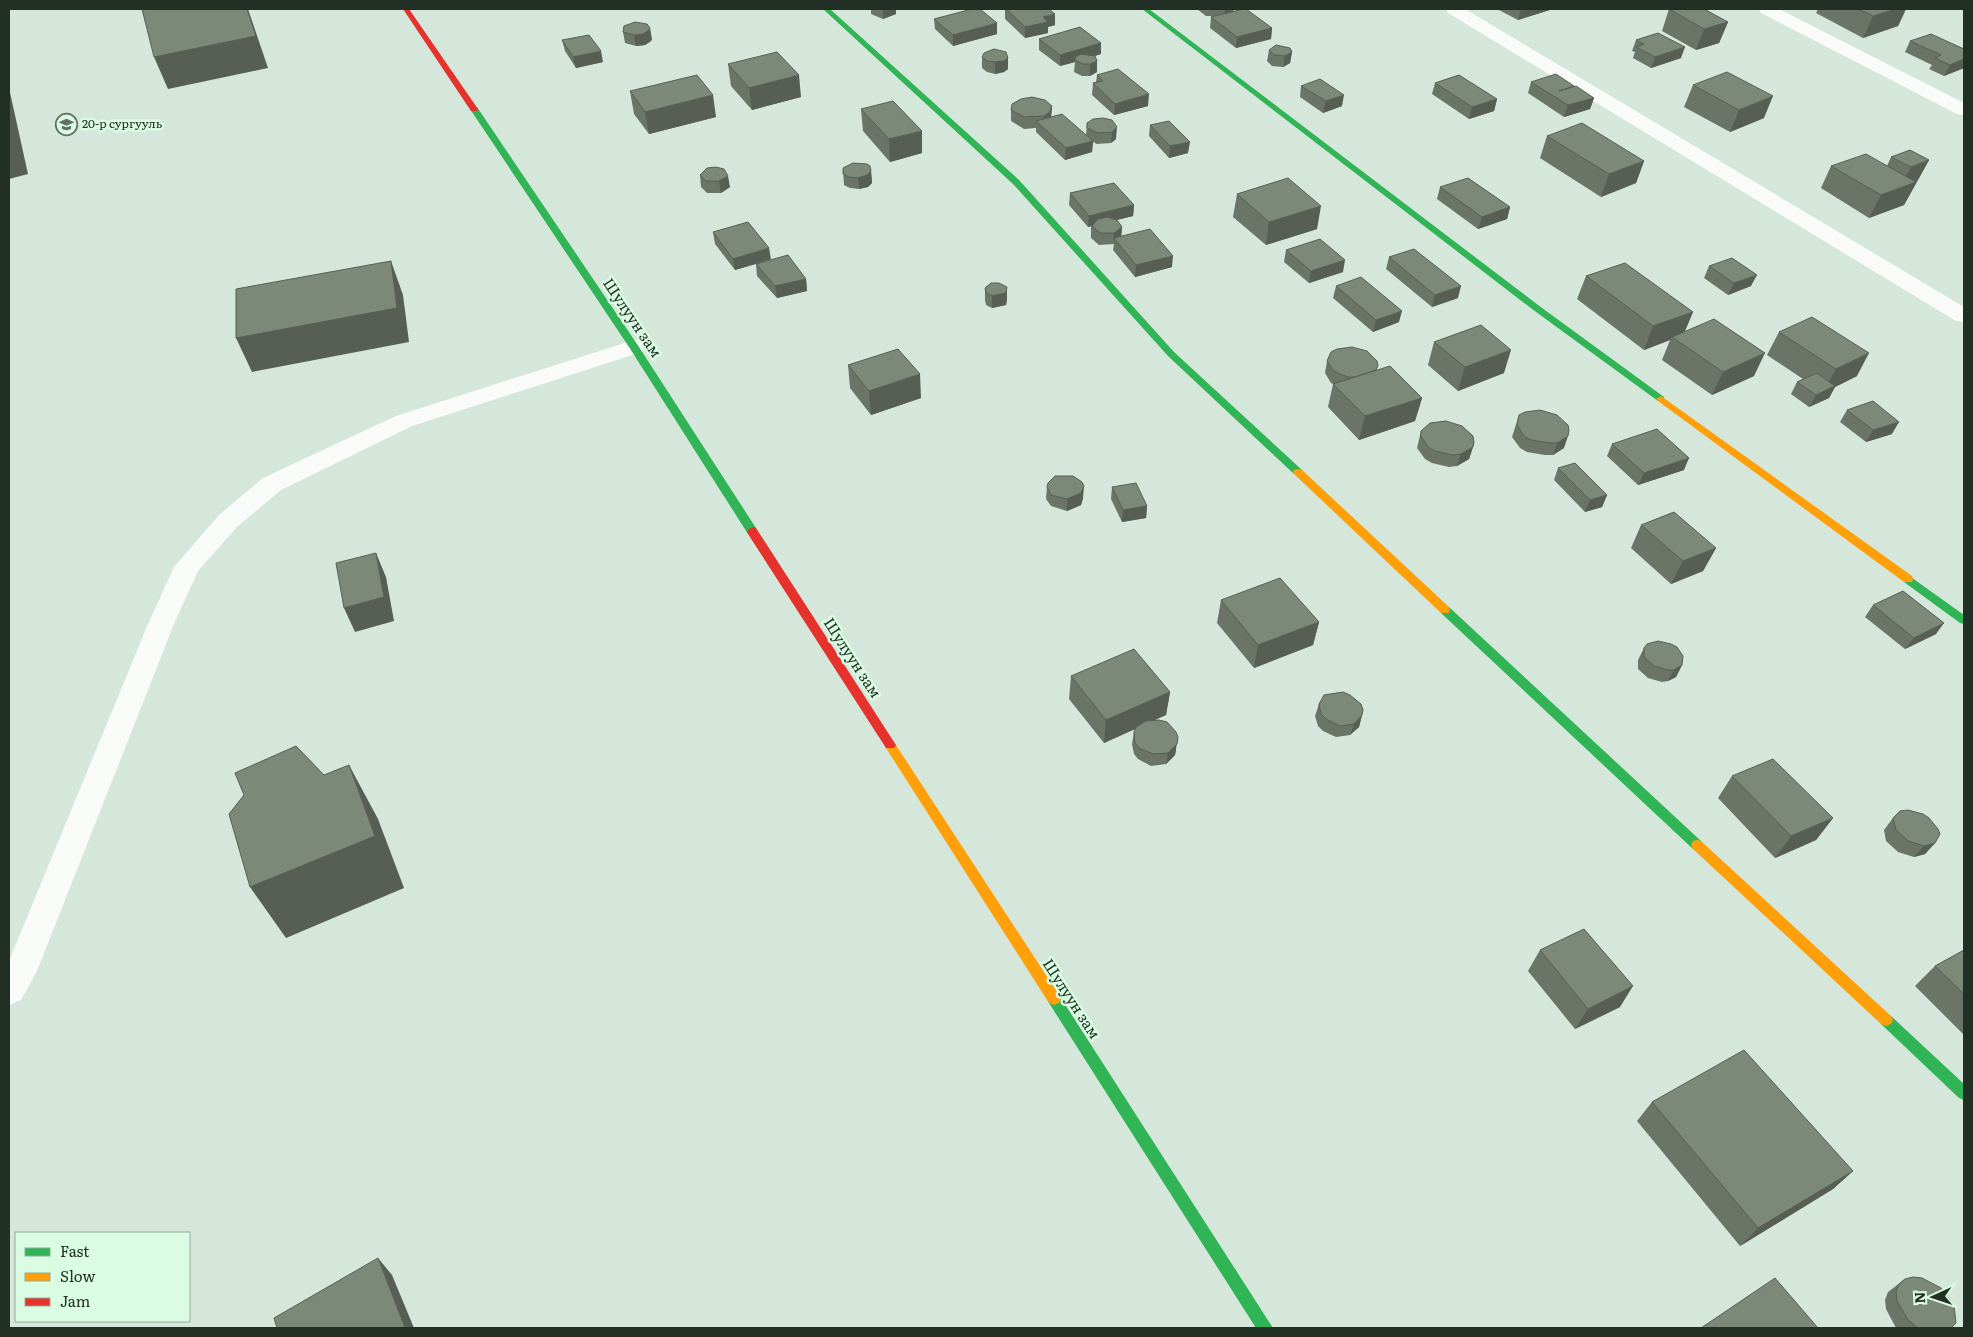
<svg xmlns="http://www.w3.org/2000/svg" width="1973" height="1337" viewBox="0 0 1973 1337" font-family="Literata,serif">
<style>
.lines{fill:none;stroke-linecap:round;stroke-linejoin:round}
.street{fill:#f9fbf9;fill-rule:evenodd}
.fast{fill:#30b455;fill-rule:evenodd}
.slow{fill:#ff9f0a;fill-rule:evenodd}
.jam{fill:#e5322d;fill-rule:evenodd}
.wall{fill:#6b7567}
.shaded-wall{fill:#575f54}
.building{fill:#7c8878;stroke:#575f54}
.labels{text-anchor:middle;stroke-width:5;stroke-linejoin:round;paint-order:stroke}
.far-poi-label{font-size:12px;fill:#222f25;stroke:#dafce3;text-anchor:start}
.street-label{font-size:15px;fill:#222f25;stroke:#dafce3}
</style>
<rect width="100%" height="100%" fill="#d5e7da"/>
<g class="lines">
<g class="street">
<path d="M1446,9H1465L1964,307V322L1956,321L1448,13Z"/>
<path d="M1759,9H1779L1964,103V115L1957,114L1761,13Z"/>
<path d="M634,340L642,342L645,347L642,352L412,426L281,490L237,527L198,571L174,624L37,971L21,1000L9,1005V961L148,624L174,567L219,515L263,478L396,416Z"/>
</g>
<g class="fast">
<path d="M823,9H830L1019,180L1174,352L1302,470L1303,472L1302,474H1294L1168,356L1013,184Z"/>
<path d="M1142,9H1149L1538,305L1664,397V401H1658L1532,309Z"/>
<path d="M471,107H477L639,347L756,528L757,531L756,534H748L629,347L470,109Z"/>
<path d="M1908,575L1964,615V624L1960,623L1904,582L1903,579L1904,576Z"/>
<path d="M1445,606L1449,607L1701,841L1703,845L1701,849L1697,850L1693,849L1441,613L1440,610L1441,607Z"/>
<path d="M1054,993L1059,995L1273,1328H1256L1049,1003L1047,999L1049,995Z"/>
<path d="M1886,1014L1891,1016L1964,1084V1100L1959,1098L1881,1024L1879,1020L1881,1016Z"/>
</g>
<g class="slow">
<path d="M1661,396L1912,576L1913,579L1912,582H1904L1658,401L1656,399Z"/>
<path d="M1298,469L1302,470L1449,607L1450,610L1449,613H1441L1294,474L1293,472L1294,470Z"/>
<path d="M890,740L894,742L1059,995L1061,999L1059,1003L1054,1005L1049,1003L886,748L884,745L886,742Z"/>
<path d="M1697,840L1701,841L1891,1016L1893,1020L1891,1024L1886,1026L1881,1024L1693,849L1691,845L1693,841Z"/>
</g>
<g class="jam">
<path d="M403,9H409L478,109L477,111H471Z"/>
<path d="M752,527L756,528L894,742L896,745L894,748H886L748,534L747,531Z"/>
</g>
</g>
<g class="wall">
<path d="M871,9H896V14L883,19L871,14Z"/>
<path d="M1005,9H1049L1055,25L1048,27V33L1025,38L1005,19Z"/>
<path d="M1197,9H1234L1233,11L1272,28L1271,39L1236,48L1210,28L1211,17L1214,16H1206Z"/>
<path d="M1497,9H1553L1518,20Z"/>
<path d="M1669,9L1728,22L1719,43L1696,50L1662,31Z"/>
<path d="M1818,9H1906L1898,26L1863,38L1816,13Z"/>
<path d="M934,19L997,34L953,46L935,29Z"/>
<path d="M623,32L652,39L651,41L645,45L636,46L625,43Z"/>
<path d="M1039,39L1101,43V54L1095,56L1097,61V72L1090,76H1082L1074,72L1075,62L1060,66L1039,50Z"/>
<path d="M562,40L603,62L576,68L565,51Z"/>
<path d="M1636,40L1681,58L1651,68L1633,58L1635,52L1632,51Z"/>
<path d="M1910,41L1964,49V68L1944,76L1929,69L1932,65L1905,52Z"/>
<path d="M1269,50L1292,52L1290,63L1283,67L1272,66L1267,61Z"/>
<path d="M982,57L1008,58V69L1004,72L995,74L987,72L982,68Z"/>
<path d="M728,64L801,97L752,110L731,86Z"/>
<path d="M1097,75L1148,106L1114,115L1092,95L1093,83L1096,82Z"/>
<path d="M1531,82L1574,86L1573,87L1594,98L1590,109L1564,117L1528,93Z"/>
<path d="M1435,83L1497,99L1494,111L1469,119L1432,94Z"/>
<path d="M1693,85L1764,118L1730,132L1684,107Z"/>
<path d="M1301,86L1342,106L1323,113L1300,97Z"/>
<path d="M630,91L716,117L649,134L634,114Z"/>
<path d="M1052,106L1051,117L1086,135L1087,123L1103,118L1116,139L1111,143L1097,144L1093,142L1092,152L1065,160L1036,132V128L1024,129L1011,121V110Z"/>
<path d="M861,109L922,153L890,162L863,131Z"/>
<path d="M1150,125L1188,153L1169,158L1149,136Z"/>
<path d="M1547,136L1644,161L1636,183L1601,197L1540,158Z"/>
<path d="M1891,157L1929,160L1904,205L1869,218L1821,188L1831,166H1887Z"/>
<path d="M707,168L730,187L721,193H707L701,187L700,175Z"/>
<path d="M843,168L871,171L872,183L868,187L859,189L850,188L844,185Z"/>
<path d="M1440,187L1510,207L1507,219L1478,229L1437,199Z"/>
<path d="M1070,193L1134,205L1133,216L1117,220L1122,227L1121,236L1172,267L1135,277L1113,250L1114,244L1099,245L1091,238V226L1088,227L1069,205Z"/>
<path d="M1237,194L1317,229L1266,245L1233,217Z"/>
<path d="M713,232L771,259L756,264L806,279L807,291L777,298L757,276L756,264L735,270L715,244Z"/>
<path d="M1286,250L1343,272L1309,283L1284,262Z"/>
<path d="M1389,257L1458,298L1432,307L1386,269Z"/>
<path d="M1709,266L1751,286L1728,295L1704,278Z"/>
<path d="M1586,276L1693,312L1684,332L1754,376L1712,395L1662,360L1670,340L1644,350L1577,299Z"/>
<path d="M1336,286L1399,322L1373,332L1333,298Z"/>
<path d="M1007,287V299L1006,305L992,308L986,305L985,300V288Z"/>
<path d="M1779,332L1857,376L1835,387L1829,398L1809,407L1791,394L1797,382L1803,379L1767,355Z"/>
<path d="M1434,342L1504,373L1458,391L1428,365Z"/>
<path d="M1327,361L1377,370L1422,398L1415,421L1359,440L1328,407L1333,384L1331,383L1325,373Z"/>
<path d="M848,365L921,398L871,415L850,388Z"/>
<path d="M1847,410L1892,434L1866,442L1840,422Z"/>
<path d="M1519,415L1564,448L1553,455H1545L1527,452L1520,448L1512,437Z"/>
<path d="M1421,431L1473,447L1469,459L1457,466L1449,467L1432,463L1425,459L1417,448Z"/>
<path d="M1612,444L1684,470L1638,485L1607,456Z"/>
<path d="M1558,468L1607,495L1602,507L1585,512L1554,480Z"/>
<path d="M1047,487L1083,498L1081,505L1067,511L1051,506L1046,499Z"/>
<path d="M1112,487L1147,506L1146,518L1122,522L1111,499Z"/>
<path d="M1641,525L1716,548L1703,571L1671,584L1631,548Z"/>
<path d="M1221,600L1319,622L1313,645L1254,668L1217,623Z"/>
<path d="M1873,605L1936,634L1905,649L1865,617Z"/>
<path d="M1644,648L1682,665L1676,677L1668,681L1662,682L1648,678L1638,669V660Z"/>
<path d="M1071,676L1170,692L1166,715L1154,720L1176,749L1175,755L1166,764L1151,766L1138,759L1134,754L1132,744L1134,732L1135,729L1104,743L1069,699Z"/>
<path d="M1319,704L1362,715L1359,727L1350,735L1336,737L1323,731L1318,726L1315,716Z"/>
<path d="M1732,776L1833,818L1816,840L1775,858L1718,798Z"/>
<path d="M1893,818L1935,843L1925,854L1914,857L1898,852L1886,841L1884,830Z"/>
<path d="M1540,950L1620,1007L1575,1029L1528,971Z"/>
<path d="M1964,950V1035L1915,986L1935,966Z"/>
<path d="M1652,1102L1853,1171L1833,1189L1740,1246L1637,1121Z"/>
<path d="M1905,1279L1951,1328H1896L1886,1309L1885,1300L1888,1292Z"/>
</g>
<g class="shaded-wall">
<path d="M247,9H248L268,68L168,89L154,57Z"/>
<path d="M883,9H896V14L883,19Z"/>
<path d="M1225,9H1234L1232,13L1224,17Z"/>
<path d="M1521,9H1553L1518,20Z"/>
<path d="M1896,9H1906L1898,26L1863,38L1873,16Z"/>
<path d="M1055,14V25L1048,27V33L1025,38V27L1043,17Z"/>
<path d="M1728,22L1719,43L1696,50L1704,29Z"/>
<path d="M997,23V34L953,46V35Z"/>
<path d="M650,28L652,39L651,41L645,45L636,46L634,35Z"/>
<path d="M1272,28L1271,39L1236,48L1237,37Z"/>
<path d="M1101,43V54L1077,61L1075,60V62L1060,66V55Z"/>
<path d="M1685,47L1681,58L1651,68L1655,57Z"/>
<path d="M601,51L603,62L576,68L573,57Z"/>
<path d="M1292,52L1290,63L1283,67L1285,56Z"/>
<path d="M1008,58V69L1004,72L995,74V62Z"/>
<path d="M1964,59V68L1944,76L1950,65Z"/>
<path d="M1097,61V72L1090,76V64Z"/>
<path d="M799,75L801,97L752,110L749,88Z"/>
<path d="M9,88L28,174L9,179Z"/>
<path d="M1149,94L1148,106L1114,115L1115,104Z"/>
<path d="M713,95L716,117L649,134L645,112Z"/>
<path d="M1344,95L1342,106L1323,113L1326,101Z"/>
<path d="M1773,96L1764,118L1730,132L1739,110Z"/>
<path d="M1594,98L1590,109L1564,117L1568,105Z"/>
<path d="M1497,99L1494,111L1469,119L1472,107Z"/>
<path d="M1052,106L1051,118L1044,127V116Z"/>
<path d="M1117,127L1116,139L1111,143L1112,132Z"/>
<path d="M922,131V153L890,162L889,139Z"/>
<path d="M1093,141L1092,152L1065,160L1066,148Z"/>
<path d="M1190,142L1188,153L1169,158L1170,146Z"/>
<path d="M1929,160L1904,205L1869,218L1881,195L1900,188L1911,167Z"/>
<path d="M1644,161L1636,183L1601,197L1609,174Z"/>
<path d="M871,171L872,183L868,187L859,189L858,178Z"/>
<path d="M728,176L730,187L721,193L719,181Z"/>
<path d="M1134,205L1133,216L1088,227L1089,216Z"/>
<path d="M1321,206L1317,229L1266,245L1269,222Z"/>
<path d="M1510,207L1507,219L1478,229L1482,217Z"/>
<path d="M1122,227L1121,239L1114,238L1113,245L1114,233Z"/>
<path d="M769,248L771,259L735,270L733,259Z"/>
<path d="M1173,256L1172,267L1135,277L1136,265Z"/>
<path d="M1345,260L1343,272L1309,283L1311,271Z"/>
<path d="M391,261L403,295L409,342L252,372L236,338Z"/>
<path d="M1757,275L1751,286L1728,295L1734,283Z"/>
<path d="M806,279L807,291L777,298L775,286Z"/>
<path d="M1461,286L1458,298L1432,307L1435,295Z"/>
<path d="M1007,287V299L1006,305L992,308V296Z"/>
<path d="M1402,311L1399,322L1373,332L1376,320Z"/>
<path d="M1693,312L1683,336L1672,337L1670,340L1644,350L1653,326Z"/>
<path d="M1511,350L1504,373L1458,391L1465,367Z"/>
<path d="M1765,353L1754,376L1712,395L1723,372Z"/>
<path d="M1869,353L1857,376L1835,387L1829,398L1809,407L1816,395L1824,391L1836,369Z"/>
<path d="M920,374L921,398L871,415L869,391Z"/>
<path d="M1422,398L1415,421L1359,440L1365,416Z"/>
<path d="M1899,422L1892,434L1866,442L1873,430Z"/>
<path d="M1568,436L1564,448L1553,455L1557,443Z"/>
<path d="M1473,447L1469,459L1457,466L1461,454Z"/>
<path d="M1689,458L1684,470L1638,485L1644,473Z"/>
<path d="M1084,486L1083,498L1081,505L1067,511V499Z"/>
<path d="M1607,495L1602,507L1585,512L1590,500Z"/>
<path d="M1147,506L1146,518L1122,522L1123,510Z"/>
<path d="M1716,548L1703,571L1671,584L1683,561Z"/>
<path d="M376,553L386,577L394,621L355,632L344,608Z"/>
<path d="M1319,622L1313,645L1254,668L1258,645Z"/>
<path d="M1944,623L1936,634L1905,649L1914,638Z"/>
<path d="M1682,665L1676,677L1668,681L1674,670Z"/>
<path d="M1170,692L1166,715L1104,743L1106,720Z"/>
<path d="M1362,715L1359,727L1350,735L1354,724Z"/>
<path d="M1178,737L1175,755L1166,764L1168,753Z"/>
<path d="M349,765L378,819L404,888L286,938L250,887Z"/>
<path d="M1833,818L1816,840L1775,858L1791,836Z"/>
<path d="M1935,843L1925,854L1914,857L1924,846Z"/>
<path d="M1633,986L1620,1007L1575,1029L1588,1009Z"/>
<path d="M1853,1171L1833,1189L1740,1246L1758,1228Z"/>
<path d="M378,1258L392,1275L414,1328H405Z"/>
</g>
<g class="building">
<path d="M142,9H247L256,36L154,57Z"/>
<path d="M972,9H980L997,23L953,35L934,19Z"/>
<path d="M1006,9H1049L1055,14L1043,17L1048,22L1025,27Z"/>
<path d="M1243,9H1246L1272,28L1237,37L1211,17Z"/>
<path d="M1669,9H1704L1728,22L1704,29Z"/>
<path d="M1858,9H1896L1873,16Z"/>
<path d="M635,22L647,24L650,28L649,30L643,34L634,35L623,32L624,26Z"/>
<path d="M1080,27L1101,43L1060,55L1039,39Z"/>
<path d="M1658,33L1685,47L1655,57L1636,47L1644,44L1636,40Z"/>
<path d="M1931,34L1964,49V59L1950,65L1935,58L1941,55L1910,41Z"/>
<path d="M589,35L601,51L573,57L562,40Z"/>
<path d="M1276,45L1290,48L1292,52L1285,56L1274,55L1269,50Z"/>
<path d="M994,49L1006,52L1008,58L1004,61L995,62L987,61L982,57L984,53Z"/>
<path d="M777,52L799,75L749,88L728,64Z"/>
<path d="M1081,54L1095,56L1097,61L1090,64H1083L1075,60V57Z"/>
<path d="M1118,69L1149,94L1115,104L1093,83L1103,81L1097,75Z"/>
<path d="M1727,72L1773,96L1739,110L1693,85Z"/>
<path d="M1556,74L1574,86L1559,91L1576,86L1594,98L1568,105L1531,82Z"/>
<path d="M697,75L713,95L645,112L630,91Z"/>
<path d="M1459,75L1497,99L1472,107L1435,83Z"/>
<path d="M1320,79L1344,95L1326,101L1301,86Z"/>
<path d="M1032,97L1045,100L1052,106L1049,113L1044,116L1024,117L1011,110L1012,104L1021,99Z"/>
<path d="M893,101L922,131L889,139L861,109Z"/>
<path d="M1062,114L1093,141L1066,148L1036,121Z"/>
<path d="M1103,118L1112,120L1117,127L1112,132L1098,133L1087,128V123L1093,119Z"/>
<path d="M1169,121L1190,142L1170,146L1150,125Z"/>
<path d="M1582,123L1644,161L1609,174L1547,136Z"/>
<path d="M1910,150L1929,160L1911,167L1891,157Z"/>
<path d="M1866,154L1916,182L1881,195L1831,166Z"/>
<path d="M853,163L867,164L870,166L871,171L867,175L858,178L849,177L843,174V168Z"/>
<path d="M716,167L724,169L728,176L719,181H706L700,175L707,168Z"/>
<path d="M1288,178L1321,206L1269,222L1237,194Z"/>
<path d="M1468,178L1510,207L1482,217L1440,187Z"/>
<path d="M1114,183L1134,205L1089,216L1070,193Z"/>
<path d="M1107,217L1117,220L1122,227L1114,233H1100L1092,226L1098,219Z"/>
<path d="M748,222L769,248L733,259L713,232Z"/>
<path d="M1150,229L1173,256L1136,265L1114,238Z"/>
<path d="M1320,239L1345,260L1311,271L1286,250Z"/>
<path d="M1414,249L1461,286L1435,295L1389,257Z"/>
<path d="M788,255L806,279L775,286L756,264Z"/>
<path d="M1732,258L1757,275L1734,283L1709,266Z"/>
<path d="M391,261L397,308L236,338V289Z"/>
<path d="M1625,263L1693,312L1653,326L1586,276Z"/>
<path d="M1361,277L1402,311L1376,320L1336,286Z"/>
<path d="M991,283H999L1007,287L1006,293L992,296L986,293L985,288Z"/>
<path d="M1812,317L1869,353L1836,369L1779,332Z"/>
<path d="M1714,319L1765,353L1723,372L1672,337Z"/>
<path d="M1481,325L1511,350L1465,367L1434,342Z"/>
<path d="M1352,347L1367,351L1377,361L1378,366L1376,370L1355,377H1348L1340,374L1334,371L1327,361L1331,352L1337,349Z"/>
<path d="M898,349L920,374L869,391L848,365Z"/>
<path d="M1390,366L1422,398L1365,416L1333,384Z"/>
<path d="M1817,373L1835,386L1816,395L1797,382Z"/>
<path d="M1873,401L1899,422L1873,430L1847,410Z"/>
<path d="M1540,410L1557,415L1568,425L1569,430L1568,436L1557,443H1550L1531,440L1524,436L1517,425L1519,415L1525,412Z"/>
<path d="M1446,421L1462,426L1473,436L1474,442L1473,447L1461,454L1452,455L1435,451L1428,447L1421,436V431L1430,423Z"/>
<path d="M1657,429L1689,458L1644,473L1612,444Z"/>
<path d="M1575,463L1607,495L1590,500L1558,468Z"/>
<path d="M1055,476H1073L1082,482L1084,486L1081,493L1067,499L1051,495L1047,487L1048,483Z"/>
<path d="M1136,483L1147,506L1123,510L1112,487Z"/>
<path d="M1674,512L1716,548L1683,561L1641,525Z"/>
<path d="M376,553L384,597L344,608L336,563Z"/>
<path d="M1280,578L1319,622L1258,645L1221,600Z"/>
<path d="M1903,591L1944,623L1914,638L1873,605Z"/>
<path d="M1658,641L1671,644L1677,647L1683,656L1682,665L1674,670H1668L1654,666L1644,657V648L1647,644Z"/>
<path d="M1134,649L1170,692L1106,720L1071,676Z"/>
<path d="M1343,692L1350,695L1361,704L1363,710L1362,715L1354,724L1340,726L1326,719L1321,714L1319,704L1324,695Z"/>
<path d="M1159,720L1167,722L1176,732L1178,737L1177,744L1168,753L1153,754L1139,748L1135,743L1134,732L1136,727L1146,721Z"/>
<path d="M296,746L324,775L349,765L375,836L250,887L229,814L244,795L235,773Z"/>
<path d="M1773,759L1833,818L1791,836L1732,776Z"/>
<path d="M1908,810L1923,814L1929,818L1938,829L1940,834L1935,843L1924,846L1908,841L1896,830L1893,818L1900,811Z"/>
<path d="M1584,929L1633,986L1588,1009L1540,950Z"/>
<path d="M1964,950V994L1935,966Z"/>
<path d="M1744,1050L1853,1171L1758,1228L1652,1102Z"/>
<path d="M378,1258L405,1328H277L274,1318Z"/>
<path d="M1913,1277L1922,1278L1941,1288L1954,1305L1956,1323L1951,1328H1918L1908,1320L1897,1301L1896,1292L1899,1284L1905,1279Z"/>
<path d="M1775,1278L1818,1328H1701Z"/>
</g>
<defs>
<symbol id="school-ring" viewBox="-11 -11 22 22"><circle r="9.5" fill="#dafce3" stroke="#616f64" stroke-width="1.5"/><path d="M0-5L7-2L0 1L-7-2ZM-4 1L0 2.5L4 1V4Q0 6-4 4Z" fill="#616f64"/></symbol>
</defs>
<g fill-rule="evenodd">
<use href="#school-ring" x="54" y="112" width="25" height="25"/>
</g>
<g class="labels">
<g class="far-poi-label">
<text x="82" y="128">20-р сургууль</text>
</g>
<g class="street-label">
<text transform="translate(632 318) rotate(56)" y="5">Шулуун зам</text>
<text transform="translate(852 658) rotate(57)" y="5">Шулуун зам</text>
<text transform="translate(1071 999) rotate(57)" y="5">Шулуун зам</text>
</g>
</g>
<rect width="1973" height="1337" fill="none" stroke="#222f25" stroke-width="20"/>
<rect x="15" y="1232" width="175" height="90" fill="#dafce3" stroke="#90aa97"/>
<rect x="25" y="1248" width="25" height="8" fill="#30b455" stroke="#90aa97"/>
<text x="60" y="1257" font-size="15" fill="#222f25">Fast</text>
<rect x="25" y="1273" width="25" height="8" fill="#ff9f0a" stroke="#90aa97"/>
<text x="60" y="1282" font-size="15" fill="#222f25">Slow</text>
<rect x="25" y="1298" width="25" height="8" fill="#e5322d" stroke="#90aa97"/>
<text x="60" y="1307" font-size="15" fill="#222f25">Jam</text>
<g transform="translate(1933 1297) rotate(267)" stroke="#dafce3" stroke-width="4" paint-order="stroke">
<path d="M0-4L9 19L0 12L-9 19Z" fill="#222f25"/>
<text y="-8" font-size="14" font-weight="bold" text-anchor="middle" fill="#222f25">N</text>
</g>
</svg>
